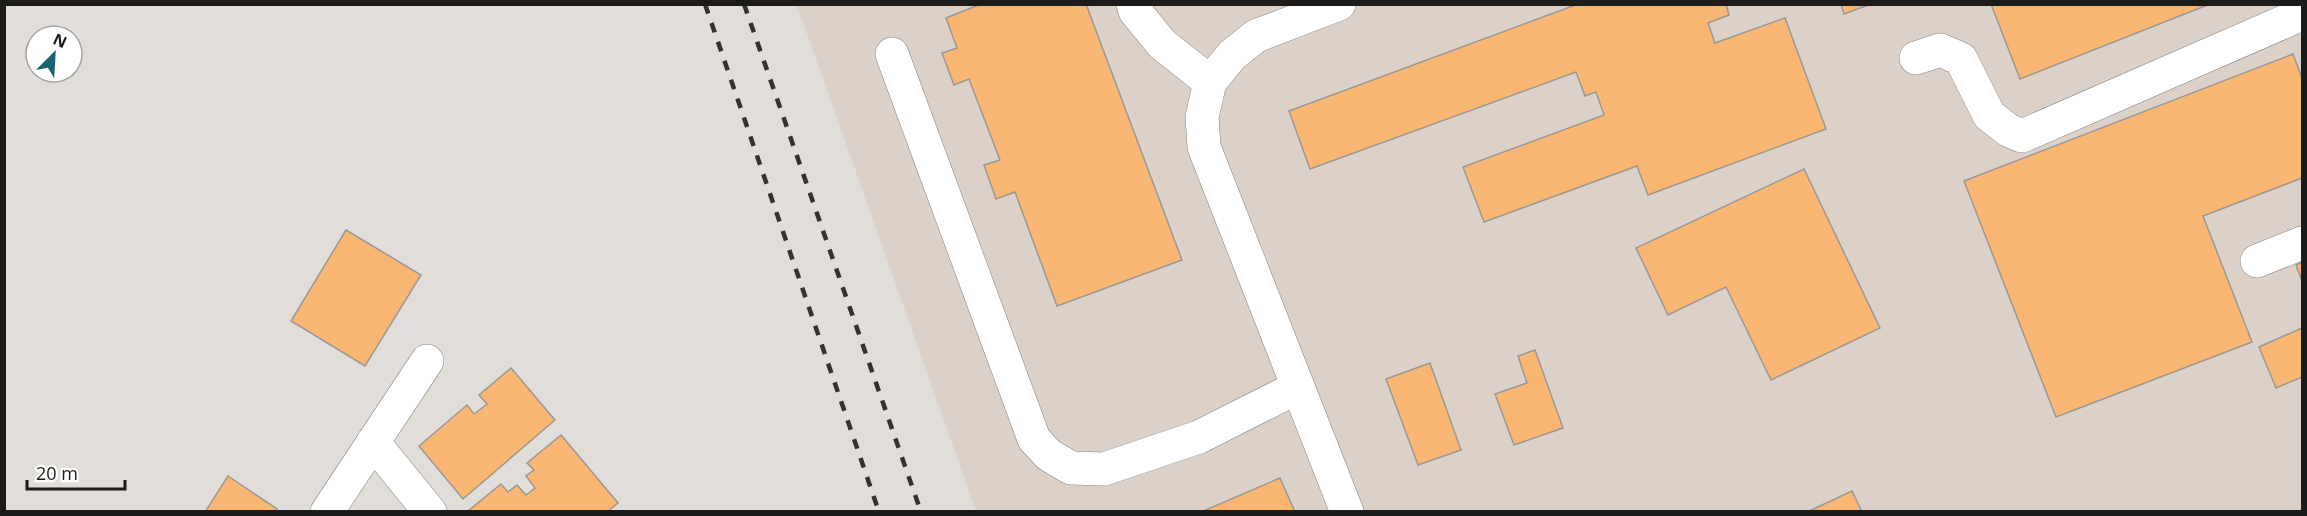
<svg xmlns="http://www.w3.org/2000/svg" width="2307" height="516" viewBox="0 0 2307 516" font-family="'Open Sans',sans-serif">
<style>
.built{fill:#dbd1c8}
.building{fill:#f9b672;stroke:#9b9793;stroke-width:1.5}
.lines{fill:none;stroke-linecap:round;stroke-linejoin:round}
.minor-casing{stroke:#898582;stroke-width:34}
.minor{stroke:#fff;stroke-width:33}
.rail{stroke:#33322f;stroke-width:4.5;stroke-dasharray:10 10;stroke-linecap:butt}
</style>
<rect width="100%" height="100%" fill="#e1ddd9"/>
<path class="built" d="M797,5H2302V511H976Z"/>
<g class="building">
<path d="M981,4H1086L1182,260L1057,306L1015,192L996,199L984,165L1000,160L969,79L954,85L942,53L957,48L946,18Z"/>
<path d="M1578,4H1726L1729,15L1708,23L1715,43L1785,18L1826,129L1648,195L1637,166L1484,222L1463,167L1604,115L1596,92L1585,96L1576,72L1310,169L1289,111Z"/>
<path d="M1841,4H1871L1844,14Z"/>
<path d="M1991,4H2210L2020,79Z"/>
<path d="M2293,54L2302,78V178L2203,216L2252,342L2056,417L1964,181Z"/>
<path d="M1804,169L1880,328L1771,380L1726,287L1668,315L1636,248Z"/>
<path d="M346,230L421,275L365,366L291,321Z"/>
<path d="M2302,262V281L2296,265Z"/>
<path d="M2302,328V377L2276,388L2259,347Z"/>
<path d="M1535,350L1563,428L1514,445L1495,394L1527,383L1518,356Z"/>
<path d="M1430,363L1461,450L1418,465L1386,379Z"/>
<path d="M511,368L555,420L463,499L419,446L467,405L474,414L487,404L479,395Z"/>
<path d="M561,435L618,503L607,512L468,511L501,484L508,492L517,485L526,495L535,488L526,476L534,470L527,463Z"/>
<path d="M228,476L277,509L275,512H205Z"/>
<path d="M1280,478L1295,512H1201Z"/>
<path d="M1852,491L1862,512H1807Z"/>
</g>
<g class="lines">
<defs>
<g id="minor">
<path d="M1133,4L1135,11L1162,44L1210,82"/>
<path d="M1339,4L1256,36L1232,55L1210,82L1202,117L1204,147L1347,512"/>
<path d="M892,54L1034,439L1049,455L1071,468L1104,469L1199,437L1298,387"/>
<path d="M1916,58L1940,50L1961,59L1989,115L2008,130L2022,136L2302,14"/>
<path d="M2257,261L2302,243"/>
<path d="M373,442L430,512"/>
<path d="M327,512L427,361"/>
</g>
</defs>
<use href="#minor" class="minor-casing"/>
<use href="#minor" class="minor"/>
<g class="rail">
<path d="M705,4L879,512"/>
<path d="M744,4L921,512"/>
</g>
</g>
<rect width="2307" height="516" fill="none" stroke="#1c1b19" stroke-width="12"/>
<g transform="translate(54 54) rotate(24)"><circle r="28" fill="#ffffff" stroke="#a4a4a3" stroke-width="1.5"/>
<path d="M0-4.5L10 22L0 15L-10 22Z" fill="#196470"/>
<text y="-9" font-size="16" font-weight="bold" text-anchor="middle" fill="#1c1b19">N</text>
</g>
<path d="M27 480v9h98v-9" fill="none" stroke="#1c1b19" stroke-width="3"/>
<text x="36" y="480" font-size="18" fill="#1c1b19" stroke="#ffffff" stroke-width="4.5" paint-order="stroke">20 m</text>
</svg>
